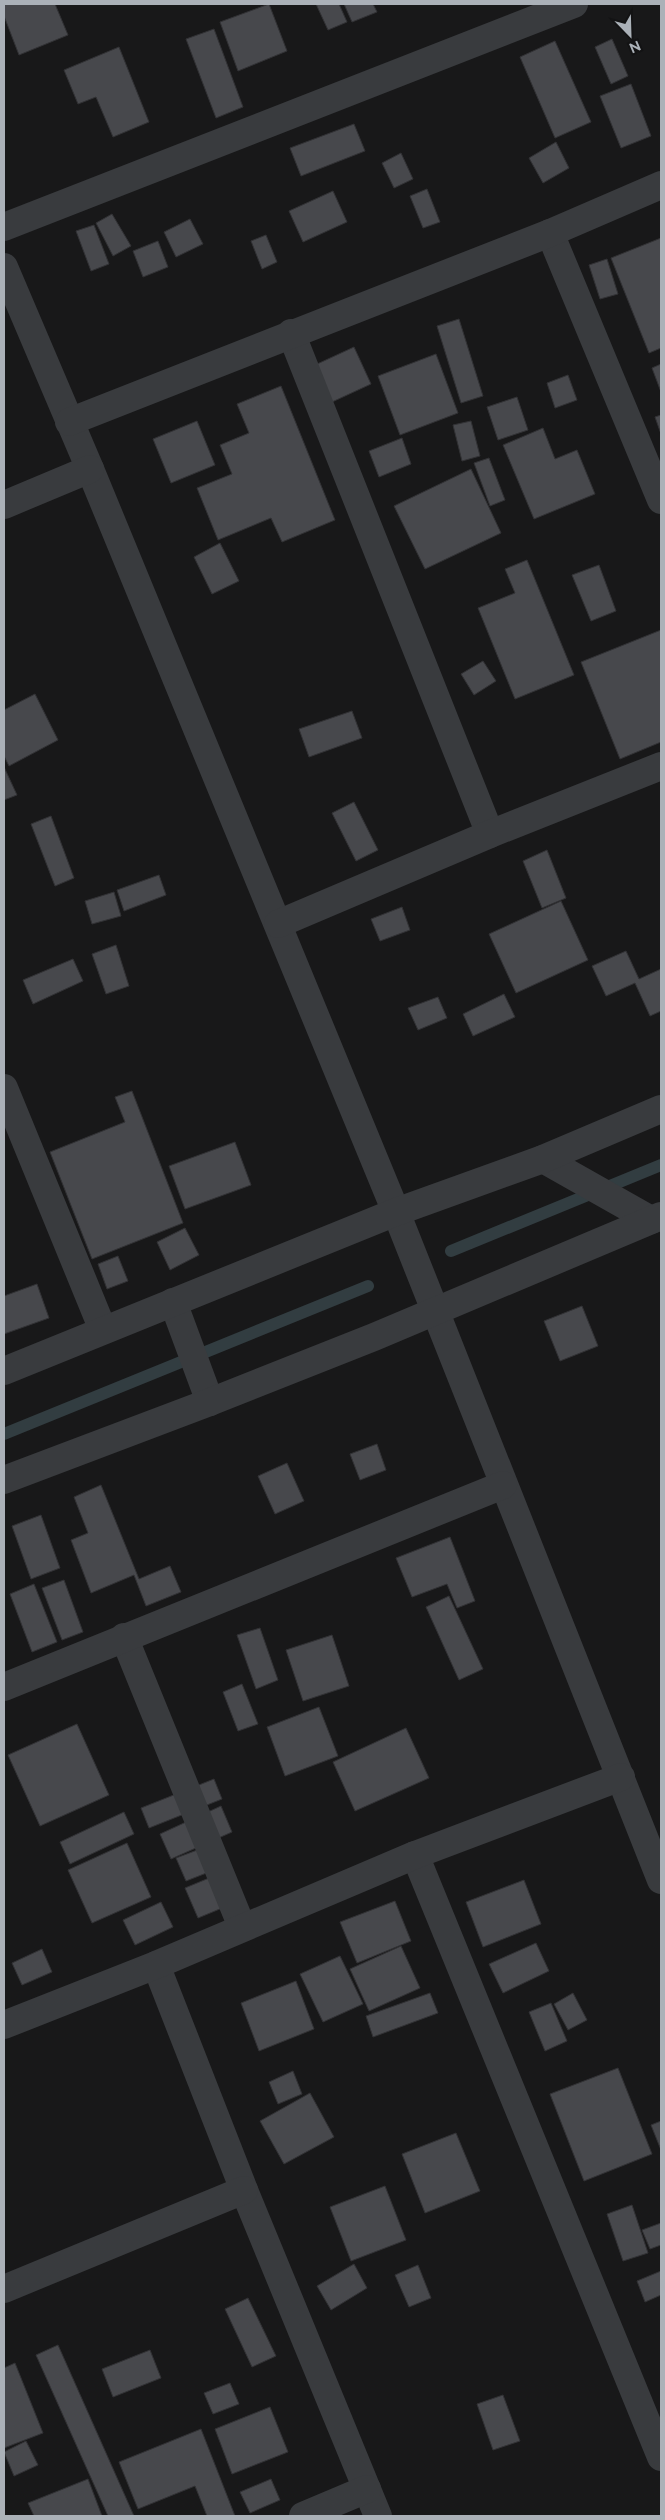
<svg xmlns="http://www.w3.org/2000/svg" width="665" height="2520" viewBox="0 0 665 2520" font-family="Raleway,sans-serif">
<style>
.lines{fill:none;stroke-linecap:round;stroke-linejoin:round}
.stream{stroke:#323d41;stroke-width:12}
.building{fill:#47484c;stroke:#323235}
.minor{stroke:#393b3e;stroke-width:28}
</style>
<rect width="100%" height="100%" fill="#181819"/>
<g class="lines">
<g class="stream">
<path d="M451,1251L661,1165"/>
<path d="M4,1434L368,1286"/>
</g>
</g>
<g class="building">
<path d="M4,4H55L68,35L19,55L4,16Z"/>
<path d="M269,4L287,51L238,71L220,22Z"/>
<path d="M316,4H339L347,22L328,30Z"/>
<path d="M344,4H373L377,12L352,22Z"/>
<path d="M214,29L243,107L216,118L186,39Z"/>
<path d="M612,39L628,76L611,84L595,47Z"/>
<path d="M555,41L591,122L555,138L520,57Z"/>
<path d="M119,47L149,122L113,137L96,97L78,104L64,70Z"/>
<path d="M631,84L651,136L621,148L600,96Z"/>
<path d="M354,124L365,151L301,176L290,148Z"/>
<path d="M556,142L569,168L543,183L529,158Z"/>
<path d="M401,153L413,179L394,188L382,163Z"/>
<path d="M427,189L440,222L423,228L410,196Z"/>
<path d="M333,191L347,222L303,242L289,211Z"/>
<path d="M112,214L131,246L113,256L96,223Z"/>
<path d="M190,219L203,244L176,257L164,232Z"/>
<path d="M94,225L109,264L91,271L76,231Z"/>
<path d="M266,235L277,262L262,269L251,241Z"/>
<path d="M661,238V348L649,353L611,258Z"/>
<path d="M158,241L168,267L143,277L133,251Z"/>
<path d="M607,259L618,294L600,299L589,265Z"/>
<path d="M459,319L483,396L461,403L437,326Z"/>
<path d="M354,347L371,384L332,402L315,365Z"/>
<path d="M436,354L458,413L400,435L378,376Z"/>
<path d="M661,364V392L652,368Z"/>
<path d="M568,375L577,400L555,408L547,383Z"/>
<path d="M281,386L335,520L282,542L271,518L218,540L197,488L232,474L220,445L249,433L237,404Z"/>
<path d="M517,397L528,430L498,440L487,407Z"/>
<path d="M661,415V434L655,417Z"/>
<path d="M197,421L215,465L171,483L153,439Z"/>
<path d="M471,421L480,456L462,461L453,425Z"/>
<path d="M543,428L555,459L577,450L595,494L534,519L503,445Z"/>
<path d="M402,438L411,464L379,477L369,451Z"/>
<path d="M489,458L505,500L490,506L474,463Z"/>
<path d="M471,469L501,533L425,569L394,506Z"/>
<path d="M220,543L239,581L212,594L194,557Z"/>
<path d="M527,560L574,675L515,699L478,608L515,593L505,569Z"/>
<path d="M599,565L616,611L591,621L572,575Z"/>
<path d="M661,630V742L620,759L581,662Z"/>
<path d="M483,661L496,681L474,695L461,674Z"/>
<path d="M35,694L58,740L9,766L4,756V710Z"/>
<path d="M352,711L362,738L309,757L299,729Z"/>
<path d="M4,767L17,795L4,800Z"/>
<path d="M354,802L378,850L356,861L332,813Z"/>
<path d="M51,816L74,878L55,886L31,824Z"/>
<path d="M547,850L566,898L542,908L523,861Z"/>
<path d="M159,875L166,895L124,911L117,890Z"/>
<path d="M114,892L121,916L92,924L85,901Z"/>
<path d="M561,901L588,960L516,993L489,934Z"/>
<path d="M402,907L410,930L380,941L371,919Z"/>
<path d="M116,945L129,986L106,994L92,954Z"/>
<path d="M626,951L639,979L661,969V1011L650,1016L635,983L606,996L592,966Z"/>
<path d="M73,959L83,981L33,1004L23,980Z"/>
<path d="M504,994L515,1017L473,1036L463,1014Z"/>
<path d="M438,997L447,1018L418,1030L408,1008Z"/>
<path d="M132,1091L183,1223L92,1259L50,1152L125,1122L115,1097Z"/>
<path d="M235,1142L251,1185L185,1209L169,1166Z"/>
<path d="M185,1228L199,1255L170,1270L157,1242Z"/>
<path d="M118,1256L128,1281L107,1289L98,1264Z"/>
<path d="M37,1284L49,1318L4,1334V1296Z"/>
<path d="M582,1306L598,1346L560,1361L544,1321Z"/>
<path d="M377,1444L386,1470L360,1480L350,1454Z"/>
<path d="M287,1463L304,1501L275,1514L258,1476Z"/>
<path d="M101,1485L139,1579L170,1566L181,1592L146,1606L134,1575L91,1593L71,1540L88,1533L74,1497Z"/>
<path d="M41,1515L60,1568L31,1579L12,1526Z"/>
<path d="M450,1537L475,1601L457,1608L447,1584L412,1597L396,1558Z"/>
<path d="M64,1580L83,1632L62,1640L42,1588Z"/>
<path d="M34,1584L57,1642L32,1652L10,1594Z"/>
<path d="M449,1596L483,1669L459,1680L426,1607Z"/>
<path d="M260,1628L278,1680L256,1689L237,1635Z"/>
<path d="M332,1635L349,1686L303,1701L286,1650Z"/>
<path d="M242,1684L258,1724L238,1731L223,1692Z"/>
<path d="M319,1707L338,1756L285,1776L267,1727Z"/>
<path d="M77,1724L109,1795L40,1826L8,1755Z"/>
<path d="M406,1728L429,1778L355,1811L333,1762Z"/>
<path d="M214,1779L222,1799L149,1828L141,1808Z"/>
<path d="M221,1806L232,1832L171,1859L160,1834Z"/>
<path d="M124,1812L134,1834L70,1864L60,1842Z"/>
<path d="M127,1843L151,1897L92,1923L68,1870Z"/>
<path d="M200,1849L209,1872L186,1881L176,1858Z"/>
<path d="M214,1876L227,1906L198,1918L185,1888Z"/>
<path d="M524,1880L541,1924L483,1947L466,1902Z"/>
<path d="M395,1901L411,1941L357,1963L340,1922Z"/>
<path d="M161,1902L173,1927L135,1945L123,1920Z"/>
<path d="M536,1943L549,1971L503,1993L489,1964Z"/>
<path d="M401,1946L420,1988L369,2011L350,1969Z"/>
<path d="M42,1949L52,1972L22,1985L12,1963Z"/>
<path d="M340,1956L363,2004L323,2022L300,1974Z"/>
<path d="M296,1981L314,2029L259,2051L241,2003Z"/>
<path d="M430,1993L438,2013L373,2037L366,2016Z"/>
<path d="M573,1993L587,2020L568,2030L554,2004Z"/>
<path d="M551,2003L567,2041L545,2051L529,2012Z"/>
<path d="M618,2068L652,2154L584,2181L550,2094Z"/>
<path d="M293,2071L302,2094L278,2104L269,2082Z"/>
<path d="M310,2093L334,2137L284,2164L260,2121Z"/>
<path d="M661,2121V2150L651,2125Z"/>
<path d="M456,2133L480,2191L425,2213L402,2154Z"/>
<path d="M385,2186L406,2240L351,2261L330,2207Z"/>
<path d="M632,2205L648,2253L623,2261L607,2214Z"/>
<path d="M661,2223V2245L650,2249L642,2230Z"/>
<path d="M354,2264L367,2288L331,2310L317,2286Z"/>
<path d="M418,2265L431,2298L409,2307L395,2275Z"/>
<path d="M661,2271V2295L645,2302L637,2281Z"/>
<path d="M248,2298L276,2356L252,2367L225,2309Z"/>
<path d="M58,2345L134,2516H108L36,2355Z"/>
<path d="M150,2350L161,2378L113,2397L102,2369Z"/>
<path d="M15,2363L43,2433L4,2448V2368Z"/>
<path d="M230,2383L239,2404L213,2414L204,2393Z"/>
<path d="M503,2395L520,2441L493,2450L477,2404Z"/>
<path d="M270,2407L288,2452L232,2474L215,2429Z"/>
<path d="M201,2429L235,2516H207L195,2486L138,2509L119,2462Z"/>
<path d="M26,2441L38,2465L14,2476L4,2452Z"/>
<path d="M88,2479L102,2516H34L28,2503Z"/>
<path d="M271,2479L280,2500L250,2513L240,2492Z"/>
</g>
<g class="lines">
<g class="minor">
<path d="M4,227L574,4"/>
<path d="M550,233L661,500"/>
<path d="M4,267L90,469L396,1212L661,1880"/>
<path d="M291,333L490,834"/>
<path d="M69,422L550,233L661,185"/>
<path d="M4,505L90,469"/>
<path d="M278,924L490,834L661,766"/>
<path d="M4,1088L103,1330"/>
<path d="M543,1159L651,1220"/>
<path d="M173,1302L210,1402"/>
<path d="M4,1371L396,1212L543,1159L661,1109"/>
<path d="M4,1480L210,1402L374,1337L661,1216"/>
<path d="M124,1637L242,1927"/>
<path d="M4,1687L503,1485"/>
<path d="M415,1855L661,2457"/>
<path d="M156,1965L244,2190L378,2516"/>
<path d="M4,2025L156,1965L415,1855L621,1777"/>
<path d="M4,2289L244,2190"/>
<path d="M303,2516L367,2489"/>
</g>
</g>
<rect width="665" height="2520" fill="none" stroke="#abb1b8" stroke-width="10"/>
<g transform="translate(630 35) rotate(157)" stroke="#131314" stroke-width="4" paint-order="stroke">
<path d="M0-4L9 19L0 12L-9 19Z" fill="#abb1b8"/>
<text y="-8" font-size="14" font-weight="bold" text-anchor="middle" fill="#abb1b8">N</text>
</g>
</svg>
